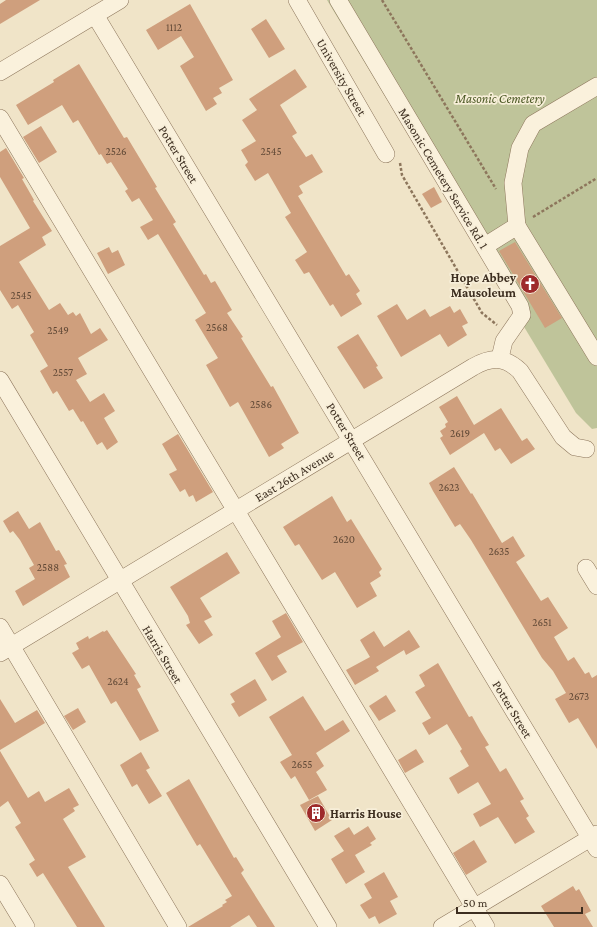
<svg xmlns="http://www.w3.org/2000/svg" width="597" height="927" viewBox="0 0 597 927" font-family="'Crimson Pro',serif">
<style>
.cemetery{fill:#bfc49a}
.building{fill:#cf9f7d}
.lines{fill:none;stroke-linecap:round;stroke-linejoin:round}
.minor-casing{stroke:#8d765c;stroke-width:18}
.path{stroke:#8d765c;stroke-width:2.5;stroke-dasharray:3 2;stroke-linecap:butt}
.minor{stroke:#faf1dc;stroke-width:17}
.labels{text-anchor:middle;stroke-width:3.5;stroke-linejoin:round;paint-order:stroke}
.number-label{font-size:11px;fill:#624a37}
.street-label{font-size:13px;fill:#3d2e20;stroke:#f7eed8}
.park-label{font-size:13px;font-style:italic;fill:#4d5a26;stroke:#f7eed8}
.poi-label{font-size:13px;font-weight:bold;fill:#3d2e20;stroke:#f7eed8;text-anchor:end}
</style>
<rect width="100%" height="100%" fill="#f0e4c8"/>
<path class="cemetery" d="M327,0H597V428L592,429L576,413Z"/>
<g class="building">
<path d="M6,0H40L0,24V4Z"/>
<path d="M190,4L233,80L219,88L222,93L213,98L217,104L206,111L180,66L194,57L181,36L158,50L146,30Z"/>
<path d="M266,19L285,49L269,58L251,29Z"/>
<path d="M79,64L124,138L127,137L157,187L155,188L176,222L173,224L204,275L206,274L211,283L215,281L232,310L227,313L243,337L241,338L271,387L273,386L299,433L281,444L284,448L269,457L238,402L230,407L206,365L218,358L195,320L206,313L158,234L148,240L140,227L153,220L139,198L132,202L125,191L128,189L111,162L107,164L101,154L99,155L78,120L73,123L62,105L28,125L16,105L54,82L53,80Z"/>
<path d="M295,69L307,87L280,105L297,133L292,136L306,157L312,154L323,172L299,186L303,193L298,196L346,276L349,274L360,291L356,294L362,304L341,317L333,304L330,306L309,272L304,274L295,260L307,252L285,217L291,213L268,173L255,181L245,165L248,162L241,150L256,141L242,120L257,110L249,99Z"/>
<path d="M41,126L57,152L39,163L23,137Z"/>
<path d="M6,148L24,178L22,179L34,200L33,201L52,231L42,237L46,245L19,262L49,310L60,303L68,315L73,312L76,316L80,313L91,334L100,328L108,340L78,358L87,374L76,380L90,402L104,393L115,411L104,418L118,442L107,450L102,442L97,445L83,421L81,422L73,409L69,411L57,391L53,394L40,371L48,366L30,335L34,332L18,305L12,309L0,290V246L30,228L0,177V152Z"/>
<path d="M434,187L442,202L431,208L422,194Z"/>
<path d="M515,242L562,318L545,328L499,251Z"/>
<path d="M109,247L112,253L118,250L125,265L108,274L97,253Z"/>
<path d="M397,304L407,320L425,309L430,317L450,306L454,313L460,309L468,323L462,326L467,335L448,347L440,334L401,357L377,316Z"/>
<path d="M358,334L378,366L376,367L383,378L364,389L337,347Z"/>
<path d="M457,396L474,425L501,408L522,441L527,438L535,449L511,464L500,448L495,451L484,433L450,455L440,438L443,436L440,431L446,427L445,424L448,422L439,407Z"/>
<path d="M178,434L213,492L196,502L193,495L189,497L185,489L180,492L169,474L177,470L162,444Z"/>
<path d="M454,467L471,494L472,493L502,543L513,536L525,556L516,562L541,601L548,597L568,628L554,637L568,661L574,657L585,674L589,672L592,678L597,675V749L578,718L569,723L555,699L566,693L553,671L542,658L471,540L460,524L455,527L433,491L429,483Z"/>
<path d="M332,496L347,522L351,519L382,569L379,572L381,576L370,583L377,596L357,608L335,572L322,580L299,544L295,546L283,527Z"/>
<path d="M18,511L29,529L40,522L56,551L59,550L67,564L64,565L70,577L23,606L15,591L35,579L29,568L34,565L20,540L13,531L10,533L3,521Z"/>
<path d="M227,552L240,573L200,598L212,617L204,621L213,635L199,644L186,625L190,623L188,616L170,587Z"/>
<path d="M286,613L303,642L277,656L287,672L272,681L255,653L281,637L272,621Z"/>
<path d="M107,630L136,674L134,675L141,687L137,689L159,731L140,741L116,701L111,704L89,665L82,669L72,653L79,649L76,643L88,636L89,639L103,631L104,632Z"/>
<path d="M409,630L420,647L406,655L404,650L376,667L379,671L355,685L346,670L370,657L360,640L374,631L384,647Z"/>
<path d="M438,663L469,717L472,716L481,732L489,745L485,747L500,772L506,768L524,799L520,801L529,816L526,818L535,832L515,844L498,817L480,827L473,814L491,804L478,782L458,794L449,778L469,766L460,751L462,749L447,724L429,735L422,723L431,718L415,692L425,686L419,675Z"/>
<path d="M255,679L267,700L239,717L231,704L235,702L230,694Z"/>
<path d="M386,695L396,711L379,721L369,706Z"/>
<path d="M303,696L325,731L343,720L350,731L316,753L324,766L316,772L327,790L309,800L295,776L291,779L280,762L292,755L269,717Z"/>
<path d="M0,699L15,723L37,710L45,723L0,750Z"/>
<path d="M78,708L86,722L73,730L64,716Z"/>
<path d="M416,749L424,762L405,773L398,760Z"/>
<path d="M0,751L28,798L39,791L45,802L69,788L79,805L73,808L75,811L63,819L86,857L68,867L105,927H77L43,873L37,877L29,864L35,860L15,827L21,823L8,801L0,807Z"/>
<path d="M141,752L150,768L146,770L162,796L149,804L137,784L132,787L120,765Z"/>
<path d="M189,779L234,858L236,857L244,870L241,873L275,927H257L249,915L230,927H188L223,906L222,905L227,902L225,900L232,896L200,844L197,846L166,793Z"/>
<path d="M318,796L332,820L315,831L300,805Z"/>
<path d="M368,826L376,839L370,843L372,845L355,855L365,872L346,884L331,859L344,851L334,836L349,827L354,835Z"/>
<path d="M474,840L487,862L466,875L453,853Z"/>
<path d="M384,872L398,897L390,901L397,914L379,924L375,916L369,919L360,905L372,898L364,884Z"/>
<path d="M573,886L576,891L579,889L591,911L585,914L593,927H554L541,906Z"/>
</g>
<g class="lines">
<defs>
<g id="minor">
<path d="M297,0L386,154"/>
<path d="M338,0L520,306L522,315L504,341L500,358"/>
<path d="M95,15L597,849"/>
<path d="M0,72L120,0"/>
<path d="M0,118L486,927"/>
<path d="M517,226L513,183L520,148L533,124L597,86"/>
<path d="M485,246L517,226L597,357"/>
<path d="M0,380L328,927"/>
<path d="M586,568L597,586"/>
<path d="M0,627L178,927"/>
<path d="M0,653L473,367C491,357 504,356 520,371L563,437L575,447L586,449"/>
<path d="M0,884L26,927"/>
<path d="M442,927L597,834"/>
</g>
</defs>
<use href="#minor" class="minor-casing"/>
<g class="path">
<path d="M382,0L496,189"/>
<path d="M400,163L402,175L482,313L497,325"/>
<path d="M533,217L597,178"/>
</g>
<use href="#minor" class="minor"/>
</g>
<defs>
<symbol id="church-disc" viewBox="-11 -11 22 22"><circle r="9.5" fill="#9e2a2b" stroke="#f7eed8"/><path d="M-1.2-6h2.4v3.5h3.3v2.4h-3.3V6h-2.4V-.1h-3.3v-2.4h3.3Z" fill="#fff"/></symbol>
<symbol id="building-disc" viewBox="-11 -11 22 22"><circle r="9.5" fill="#9e2a2b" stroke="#f7eed8"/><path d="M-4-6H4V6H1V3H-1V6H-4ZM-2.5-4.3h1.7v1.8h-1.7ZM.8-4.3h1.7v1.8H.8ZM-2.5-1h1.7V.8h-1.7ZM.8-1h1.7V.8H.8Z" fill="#fff"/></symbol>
</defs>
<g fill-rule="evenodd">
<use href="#church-disc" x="519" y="273" width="22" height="22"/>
<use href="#building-disc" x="305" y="802" width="22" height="22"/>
</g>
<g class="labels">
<g class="number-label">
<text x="174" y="31">1112</text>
<text x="116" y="155">2526</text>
<text x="271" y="155">2545</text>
<text x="21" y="299">2545</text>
<text x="217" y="331">2568</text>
<text x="58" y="334">2549</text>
<text x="63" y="376">2557</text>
<text x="261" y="408">2586</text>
<text x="460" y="437">2619</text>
<text x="449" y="491">2623</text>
<text x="344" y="543">2620</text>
<text x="499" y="555">2635</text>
<text x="48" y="571">2588</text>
<text x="542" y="626">2651</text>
<text x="118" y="685">2624</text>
<text x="579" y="700">2673</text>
<text x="302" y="768">2655</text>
</g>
<g class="street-label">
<text transform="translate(342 77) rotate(60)" y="5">University Street</text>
<text transform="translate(179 154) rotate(59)" y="5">Potter Street</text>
<text transform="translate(444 178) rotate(59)" y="5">Masonic Cemetery Service Rd. 1</text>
<text transform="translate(347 431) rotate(59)" y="5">Potter Street</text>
<text transform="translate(294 475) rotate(-31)" y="5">East 26th Avenue</text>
<text transform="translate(163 654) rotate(59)" y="5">Harris Street</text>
<text transform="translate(513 709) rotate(59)" y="5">Potter Street</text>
</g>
<g class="park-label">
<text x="500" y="103">Masonic Cemetery</text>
</g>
<g class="poi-label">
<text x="516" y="282">Hope Abbey<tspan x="516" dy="15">Mausoleum</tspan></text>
<text x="330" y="818" text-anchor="start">Harris House</text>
</g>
</g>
<path d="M457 907v6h125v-6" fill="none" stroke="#3d2e20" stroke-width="2"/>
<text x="463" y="907" font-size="12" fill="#3d2e20" stroke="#f7eed8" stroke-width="3" paint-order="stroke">50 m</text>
</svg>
